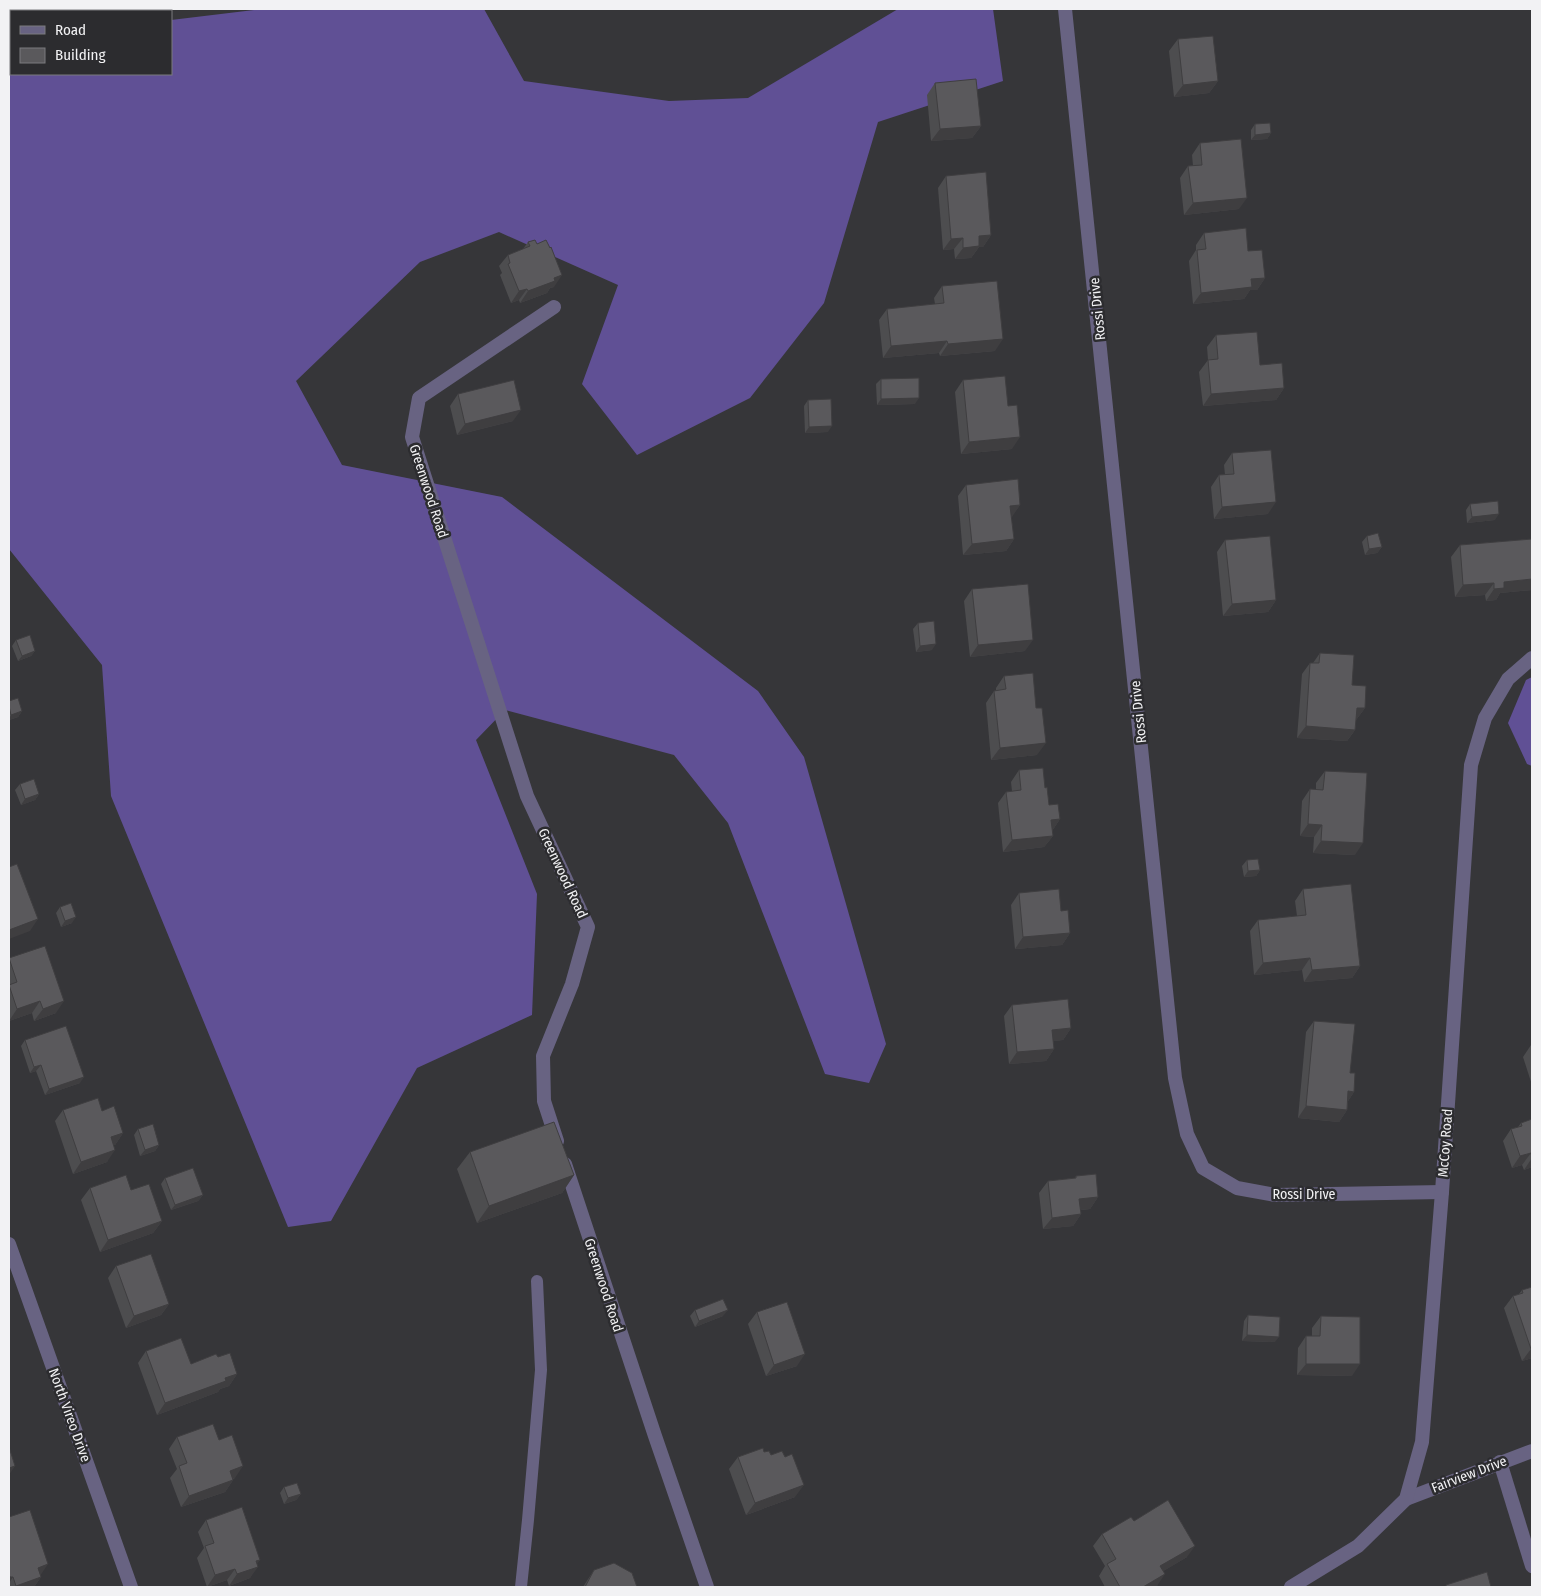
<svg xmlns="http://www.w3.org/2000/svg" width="1541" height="1596" viewBox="0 0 1541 1596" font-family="'Fira Sans Condensed',sans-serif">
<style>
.forest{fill:#605095}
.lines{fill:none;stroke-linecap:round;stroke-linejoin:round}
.service{stroke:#686382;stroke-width:12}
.minor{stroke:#686382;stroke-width:14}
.tertiary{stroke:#686382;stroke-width:14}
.wall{fill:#4d4d4f}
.shaded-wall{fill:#3f3e40}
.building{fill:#5a595c;stroke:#3f3e40}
.labels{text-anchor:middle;stroke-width:5;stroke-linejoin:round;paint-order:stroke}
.street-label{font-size:14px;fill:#f2f2f4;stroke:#2c2c2f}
</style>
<rect width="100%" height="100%" fill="#363639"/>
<g class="forest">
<path d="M9,9H101L109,11H11V74H171V20L263,9H484L524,81L669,101L748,98L898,9H993L1003,81L878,122L824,303L750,398L637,455L582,384L618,285L499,232L420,262L296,381L342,465L502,497L758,691L804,757L886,1044L869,1083L825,1074L728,823L674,755L505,710L476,740L537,894L532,1015L417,1068L331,1221L288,1227L111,796L102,665L9,549Z"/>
<path d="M1532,677V766L1527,764L1508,723L1526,680Z"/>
</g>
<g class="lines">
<path class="service" d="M521,1587L528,1520L541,1370L537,1281"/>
<g class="minor">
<path d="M1065,9L1175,1078L1187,1134L1203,1168L1237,1188L1275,1195L1442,1192"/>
<path d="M554,307L419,398L412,437L527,796L588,927L572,984L543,1056L544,1101L557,1141"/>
<path d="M565,1164L655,1436L707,1587"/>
<path d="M9,1244L131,1587"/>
<path d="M1500,1462L1532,1566"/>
<path d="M1406,1499L1532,1451"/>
</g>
<path class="tertiary" d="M1291,1587L1358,1546L1406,1499L1422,1442L1442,1192L1471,765L1485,718L1508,679L1532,658"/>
</g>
<g class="wall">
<path d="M1178,39L1218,81L1209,93L1174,97L1169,51Z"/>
<path d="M935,83L981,126L972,138L931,141L927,95Z"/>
<path d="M1255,124L1271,133L1267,139L1251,140V130Z"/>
<path d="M1200,143L1239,209L1184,215L1180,178L1188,166H1193L1192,155Z"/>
<path d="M946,176L991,235L983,247H979L971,258L955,259L954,249L943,250L938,188Z"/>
<path d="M1204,233L1248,251L1265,278L1257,290H1250L1244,299L1193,304L1189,261L1196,250V245Z"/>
<path d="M528,242L554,287L550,288L547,293L520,303L519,300L511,303L500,275L502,273L499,266L508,255L523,249Z"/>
<path d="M942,286L995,351L940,356L939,353L883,358L879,320L887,309L935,304L934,298Z"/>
<path d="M1216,335L1260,365L1284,388L1276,400L1203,406L1199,372L1208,360L1207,347Z"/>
<path d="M881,379L915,404L877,405L876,384Z"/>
<path d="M963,380L1008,406L1012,449L961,454L955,392Z"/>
<path d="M458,394L513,421L457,435L450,406Z"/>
<path d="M808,400L828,432L805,433L804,406Z"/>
<path d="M1232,453L1268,514L1214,519L1211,487L1219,475H1225L1224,465Z"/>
<path d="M966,485L1020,505L1011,517L1014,539L1006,551L963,555L958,496Z"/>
<path d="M1470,504L1495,520L1467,523L1466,510Z"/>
<path d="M1367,536L1382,547L1377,553L1365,555L1362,542Z"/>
<path d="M1532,539V590L1500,593L1496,600L1486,601L1485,595L1455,597L1451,557L1460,545Z"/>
<path d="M1225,540L1276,600L1268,612L1223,616L1217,552Z"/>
<path d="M972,589L1025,651L970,657L964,601Z"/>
<path d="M918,623L932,650L916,652L913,629Z"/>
<path d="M16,640L35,651L31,656L18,661L12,646Z"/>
<path d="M1320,653L1352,685L1365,708L1356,720L1355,730L1347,741L1297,738L1302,674L1310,663H1313Z"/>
<path d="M1004,676L1037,755L991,760L986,703L994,691H996V688Z"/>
<path d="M9,701L22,711L18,717L9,720Z"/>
<path d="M1019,770L1045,788L1049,805L1060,819L1052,831L1053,836L1044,847L1003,852L998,803L1006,792L1012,791L1011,782Z"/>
<path d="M1325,771L1355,855L1313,853L1314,837L1300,836L1302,801L1310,789L1316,790V783Z"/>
<path d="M20,784L39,794L35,800L21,805L15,790Z"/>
<path d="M1247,860L1260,870L1256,876L1244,877L1242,866Z"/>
<path d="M1303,889L1360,966L1352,978L1304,982L1302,970L1254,975L1250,931L1258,920L1297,916L1295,901Z"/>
<path d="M1019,893L1061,911L1070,933L1062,945L1015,949L1011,905Z"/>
<path d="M60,907L72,923L61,927L56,913Z"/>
<path d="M9,958L56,1013L34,1021L32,1013L9,1021Z"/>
<path d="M1012,1005L1071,1028L1063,1040L1053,1041L1054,1049L1046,1061L1009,1064L1004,1016Z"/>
<path d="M1314,1021L1350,1073L1354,1092L1348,1101L1347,1110L1339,1122L1298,1118L1306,1032Z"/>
<path d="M25,1040L80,1083L45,1095L36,1071L30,1073L21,1046Z"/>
<path d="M1531,1045H1532V1085L1523,1057Z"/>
<path d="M63,1110L102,1111L123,1133L115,1145H114L107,1162L73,1174L55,1121Z"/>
<path d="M1532,1119V1167L1524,1170L1522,1165L1512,1168L1503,1141L1511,1129L1518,1127L1521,1123Z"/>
<path d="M138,1129L159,1145L155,1151L140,1156L134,1135Z"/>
<path d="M470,1152L574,1175L562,1193L477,1223L457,1169Z"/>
<path d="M1076,1176L1098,1197L1090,1209L1081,1210V1214L1073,1226L1043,1229L1039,1193L1048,1181L1075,1178Z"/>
<path d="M165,1178L203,1195L198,1201L171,1210L161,1184Z"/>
<path d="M90,1188L131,1190L162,1221L153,1233L100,1252L81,1200Z"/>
<path d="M116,1266L169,1304L161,1315L126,1328L108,1278Z"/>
<path d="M1532,1287V1358L1522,1361L1504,1308L1513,1296L1519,1294L1522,1290Z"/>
<path d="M695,1310L723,1316L695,1327L690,1316Z"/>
<path d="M757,1312L797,1366L766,1376L748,1324Z"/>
<path d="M1248,1315L1275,1342L1242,1341L1244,1321Z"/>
<path d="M1321,1316L1352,1376L1297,1375L1298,1348L1306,1336H1312V1328Z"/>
<path d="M146,1351L191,1364L218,1357L237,1374L229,1386L220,1389L218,1392L157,1415L138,1363Z"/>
<path d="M177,1437L219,1440L235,1478L233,1479V1480L225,1492L181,1507L170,1478L177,1469L169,1449Z"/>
<path d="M764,1452L771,1455L795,1497L746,1515L729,1469L738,1457Z"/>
<path d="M284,1487L301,1494L296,1500L284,1504L280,1493Z"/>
<path d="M9,1517L40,1576L41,1577L34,1587H9Z"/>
<path d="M206,1520L257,1564L250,1578L229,1586L227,1580L207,1587L197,1558L204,1548L198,1532Z"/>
<path d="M1134,1521L1187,1557L1163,1571L1157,1586L1155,1587H1105L1099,1576L1105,1566L1093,1546L1102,1534Z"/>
<path d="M594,1570L637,1587H583Z"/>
</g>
<g class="shaded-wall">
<path d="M1218,81L1209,93L1174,97L1183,85Z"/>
<path d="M981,126L972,138L931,141L940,129Z"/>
<path d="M1271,133L1267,139L1251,140L1255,135Z"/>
<path d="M1247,198L1239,209L1184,215L1193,203Z"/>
<path d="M991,235L983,247H979L971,258L955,259L963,248L979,236Z"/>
<path d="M963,238L954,249L943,250L951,239Z"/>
<path d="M562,275L554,287L550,288L547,293L520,303L528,291L554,278Z"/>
<path d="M1265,278L1257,290H1250L1244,299L1193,304L1201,293L1251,279Z"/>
<path d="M527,289L519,300L511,303L519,291Z"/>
<path d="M1003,339L995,351L940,356L948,344Z"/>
<path d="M947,341L939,353L883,358L891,346Z"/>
<path d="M1284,388L1276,400L1203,406L1211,394Z"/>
<path d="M919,398L915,404L877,405L881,399Z"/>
<path d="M521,410L513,421L457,435L465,424Z"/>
<path d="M832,426L828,432L805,433L809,427Z"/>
<path d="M1020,437L1012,449L961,454L969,442Z"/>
<path d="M1276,502L1268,514L1214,519L1222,507Z"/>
<path d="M1020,505L1012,517H1002L1010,506Z"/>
<path d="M1499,514L1495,520L1467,523L1472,517Z"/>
<path d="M1014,539L1006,551L963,555L972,544Z"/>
<path d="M1382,547L1377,553L1365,555L1369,549Z"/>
<path d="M1532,579V590L1500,593L1496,600L1486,601L1494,589L1504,582Z"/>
<path d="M1494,583L1485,595L1455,597L1463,585Z"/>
<path d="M1276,600L1268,612L1223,616L1232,604Z"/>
<path d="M1033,640L1025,651L970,657L978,645Z"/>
<path d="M936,644L932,650L916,652L920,646Z"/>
<path d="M35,651L31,656L18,661L22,656Z"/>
<path d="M1357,708H1365L1356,720H1348Z"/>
<path d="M22,711L18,717L9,720V719L11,715Z"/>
<path d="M1306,726L1355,730L1347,741L1297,738Z"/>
<path d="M1046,743L1037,755L991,760L1000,748Z"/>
<path d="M39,794L35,800L21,805L25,799Z"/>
<path d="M1060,819L1052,831L1051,820Z"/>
<path d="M1308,824L1322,825L1314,837L1300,836Z"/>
<path d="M1053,836L1044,847L1003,852L1012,840Z"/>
<path d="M1321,841L1363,843L1355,855L1313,853Z"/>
<path d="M1260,870L1256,876L1244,877L1248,871Z"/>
<path d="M76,917L72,923L61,927L65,921Z"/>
<path d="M38,919L30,931L9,939V930Z"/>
<path d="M1070,933L1062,945L1015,949L1023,937Z"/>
<path d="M1310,958L1302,970L1254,975L1263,963Z"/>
<path d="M1360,966L1352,978L1304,982L1312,970Z"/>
<path d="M40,1001L32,1013L9,1021L17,1009Z"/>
<path d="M64,1001L56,1013L34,1021L43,1009Z"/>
<path d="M1071,1028L1063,1040L1044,1042L1052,1030Z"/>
<path d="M1054,1049L1046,1061L1009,1064L1017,1052Z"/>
<path d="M41,1065L36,1071L30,1073L34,1067Z"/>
<path d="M84,1077L80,1083L45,1095L49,1089Z"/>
<path d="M1348,1091L1354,1092L1346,1104Z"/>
<path d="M1306,1106L1347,1110L1339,1122L1298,1118Z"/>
<path d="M123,1133L115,1145L103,1148L111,1137Z"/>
<path d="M159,1145L155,1151L140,1156L145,1150Z"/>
<path d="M115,1150L107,1162L73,1174L81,1162Z"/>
<path d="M1531,1153L1522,1165L1512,1168L1520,1156Z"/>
<path d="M1532,1158V1167L1524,1170Z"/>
<path d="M574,1175L562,1193L477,1223L489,1206Z"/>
<path d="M203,1195L198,1201L171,1210L175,1205Z"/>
<path d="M1098,1197L1090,1209L1071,1211L1079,1199Z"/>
<path d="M1081,1214L1073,1226L1043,1229L1052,1218Z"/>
<path d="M162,1221L153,1233L100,1252L108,1240Z"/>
<path d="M169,1304L161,1315L126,1328L134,1316Z"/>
<path d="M728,1310L723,1316L695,1327L699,1321Z"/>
<path d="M1247,1335L1279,1337L1275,1342L1242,1341Z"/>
<path d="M1531,1349H1532V1358L1522,1361Z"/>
<path d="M805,1354L797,1366L766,1376L774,1365Z"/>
<path d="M1306,1364H1360L1352,1376L1297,1375Z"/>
<path d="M237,1374L229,1386L220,1389L218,1392L157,1415L165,1403L225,1378Z"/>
<path d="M15,1466L9,1475V1468Z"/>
<path d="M243,1466L235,1478L221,1483L230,1471Z"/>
<path d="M233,1480L225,1492L181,1507L189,1496Z"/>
<path d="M804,1485L795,1497L746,1515L755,1503Z"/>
<path d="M301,1494L296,1500L284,1504L288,1498Z"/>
<path d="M1195,1546L1187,1557L1152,1578L1160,1566Z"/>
<path d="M260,1560L254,1568L258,1567L250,1578L229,1586L237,1574L256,1561Z"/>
<path d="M48,1564L40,1576L38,1568Z"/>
<path d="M235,1569L227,1580L207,1587L215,1575Z"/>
<path d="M1165,1574L1157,1586L1155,1587H1143Z"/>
<path d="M10,1577H13L9,1583V1579Z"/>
<path d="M41,1577L34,1587H15L16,1586Z"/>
</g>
<g class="building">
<path d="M1213,36L1218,81L1183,85L1178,39Z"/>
<path d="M976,79L981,126L940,129L935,83Z"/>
<path d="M1270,123L1271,133L1255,135V124Z"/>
<path d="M1241,139L1247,198L1193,203L1188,166L1202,165L1200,143Z"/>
<path d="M986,172L991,235L979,236V246L963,248V238L951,239L946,176Z"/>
<path d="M1246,228L1248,251L1262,250L1265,278L1251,279L1252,287L1201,293L1197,250L1206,249L1204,233Z"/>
<path d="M535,240L537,244L546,240L550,248L551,247L562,275L554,278L555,281L528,291L527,289L519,291L508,264L510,263L508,255L530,246L528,242Z"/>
<path d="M997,281L1003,339L948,344L947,341L891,346L887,309L944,303L942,286Z"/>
<path d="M1257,332L1260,365L1282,363L1284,388L1211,394L1208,360L1218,359L1216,335Z"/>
<path d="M1005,376L1008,406L1017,405L1020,437L969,442L963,380Z"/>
<path d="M919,378V398L881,399V379Z"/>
<path d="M514,380L521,410L465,424L458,394Z"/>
<path d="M831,399L832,426L809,427L808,400Z"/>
<path d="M1271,450L1276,502L1222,507L1219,475L1234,474L1232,453Z"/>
<path d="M1018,479L1020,505L1010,506L1014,539L972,544L966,485Z"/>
<path d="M1498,501L1499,514L1472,517L1470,504Z"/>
<path d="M1378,533L1382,547L1369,549L1367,536Z"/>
<path d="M1270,536L1276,600L1232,604L1225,540Z"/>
<path d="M1532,539V579L1504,582V588L1494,589V583L1463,585L1460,545Z"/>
<path d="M1028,584L1033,640L978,645L972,589Z"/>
<path d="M934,621L936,644L920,646L918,623Z"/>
<path d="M30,635L35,651L22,656L16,640Z"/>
<path d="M1320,653L1354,655L1352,685L1366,686L1365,708H1357L1355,730L1306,726L1310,663H1319Z"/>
<path d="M1033,673L1036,708H1042L1046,743L1000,748L994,691L1006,689L1004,676Z"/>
<path d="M18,698L22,711L11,715L9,706V701Z"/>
<path d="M1043,768L1045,788L1047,787L1049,805L1058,804L1060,819L1051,820L1053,836L1012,840L1006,792L1021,790L1019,770Z"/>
<path d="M1325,771L1367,773L1363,843L1321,841L1322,825L1308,824L1310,789L1323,790Z"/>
<path d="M34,779L39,794L25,799L20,784Z"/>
<path d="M1258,859L1260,870L1248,871L1247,860Z"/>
<path d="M17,864L38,919L9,930V867Z"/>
<path d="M1351,884L1360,966L1312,970L1310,958L1263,963L1258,920L1306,915L1303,889Z"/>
<path d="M1059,889L1061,911L1068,910L1070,933L1023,937L1019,893Z"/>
<path d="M71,903L76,917L65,921L60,907Z"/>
<path d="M45,946L64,1001L43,1009L40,1001L17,1009L9,985L17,982L9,958Z"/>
<path d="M1068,999L1071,1028L1052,1030L1054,1049L1017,1052L1012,1005Z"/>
<path d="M1314,1021L1355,1024L1350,1073H1355L1354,1092L1348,1091L1347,1110L1306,1106Z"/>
<path d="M66,1026L84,1077L49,1089L41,1065L34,1067L25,1040Z"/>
<path d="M98,1098L102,1111L114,1106L123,1133L111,1137L115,1150L81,1162L63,1110Z"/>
<path d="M1532,1119V1158L1531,1153L1520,1156L1511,1129L1522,1126L1521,1123Z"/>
<path d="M554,1122L574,1175L489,1206L470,1152Z"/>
<path d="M153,1124L159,1145L145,1150L138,1129Z"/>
<path d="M193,1168L203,1195L175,1205L165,1178Z"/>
<path d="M1096,1174L1098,1197L1079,1199L1081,1214L1052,1218L1048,1181L1076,1178V1176Z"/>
<path d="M126,1175L131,1190L149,1184L162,1221L108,1240L90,1188Z"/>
<path d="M151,1254L169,1304L134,1316L116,1266Z"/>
<path d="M1532,1287V1349H1531L1513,1296L1523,1293L1522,1290Z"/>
<path d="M723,1299L728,1310L699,1321L695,1310Z"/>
<path d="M787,1302L805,1354L774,1365L757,1312Z"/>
<path d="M1248,1315L1280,1317L1279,1337L1247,1335Z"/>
<path d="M1321,1316L1360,1317V1364H1306V1336H1320Z"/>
<path d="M181,1338L191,1364L216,1354L218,1357L230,1353L237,1374L225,1378L226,1381L165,1403L146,1351Z"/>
<path d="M213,1424L219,1440L232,1435L243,1466L230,1471L233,1480L189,1496L179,1466L187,1463L177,1437Z"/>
<path d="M9,1447L15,1466L9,1468Z"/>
<path d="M763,1448L764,1452L769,1451L771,1455L782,1451L785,1457L792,1454L804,1485L755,1503L738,1457Z"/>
<path d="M297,1483L301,1494L288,1498L284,1487Z"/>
<path d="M1168,1500L1195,1546L1160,1566L1165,1574L1143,1587H1120L1107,1564L1116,1559L1102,1534L1131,1517L1134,1521Z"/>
<path d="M242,1507L260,1560L256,1561L258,1567L237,1574L235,1569L215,1575L205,1546L214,1543L206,1520Z"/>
<path d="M30,1510L48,1564L38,1568L41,1577L16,1586L13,1577H10L9,1574V1517Z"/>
<path d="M614,1563L632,1573L637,1587H585L594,1570Z"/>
<path d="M1487,1572L1491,1587H1446V1585Z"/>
</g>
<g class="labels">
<g class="street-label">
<text transform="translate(1097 309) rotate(-96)" y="5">Rossi Drive</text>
<text transform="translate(429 491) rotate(72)" y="5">Greenwood Road</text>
<text transform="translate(1138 712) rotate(-96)" y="5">Rossi Drive</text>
<text transform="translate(563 873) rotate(65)" y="5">Greenwood Road</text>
<text transform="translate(1445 1143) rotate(-86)" y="5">McCoy Road</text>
<text x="1304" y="1199">Rossi Drive</text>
<text transform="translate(604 1285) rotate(72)" y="5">Greenwood Road</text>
<text transform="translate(70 1415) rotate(70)" y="5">North Vireo Drive</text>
<text transform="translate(1469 1474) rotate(-21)" y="5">Fairview Drive</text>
</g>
</g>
<rect width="1541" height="1596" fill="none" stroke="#f2f2f4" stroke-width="20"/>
<rect x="10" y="10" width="162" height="65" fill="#2c2c2f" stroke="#7b7b7e"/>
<rect x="20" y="26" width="25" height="8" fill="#686382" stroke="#7b7b7e"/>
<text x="55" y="35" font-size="15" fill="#f2f2f4">Road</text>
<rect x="20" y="48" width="25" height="15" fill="#5a595c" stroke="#7b7b7e"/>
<text x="55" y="60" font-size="15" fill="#f2f2f4">Building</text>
</svg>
